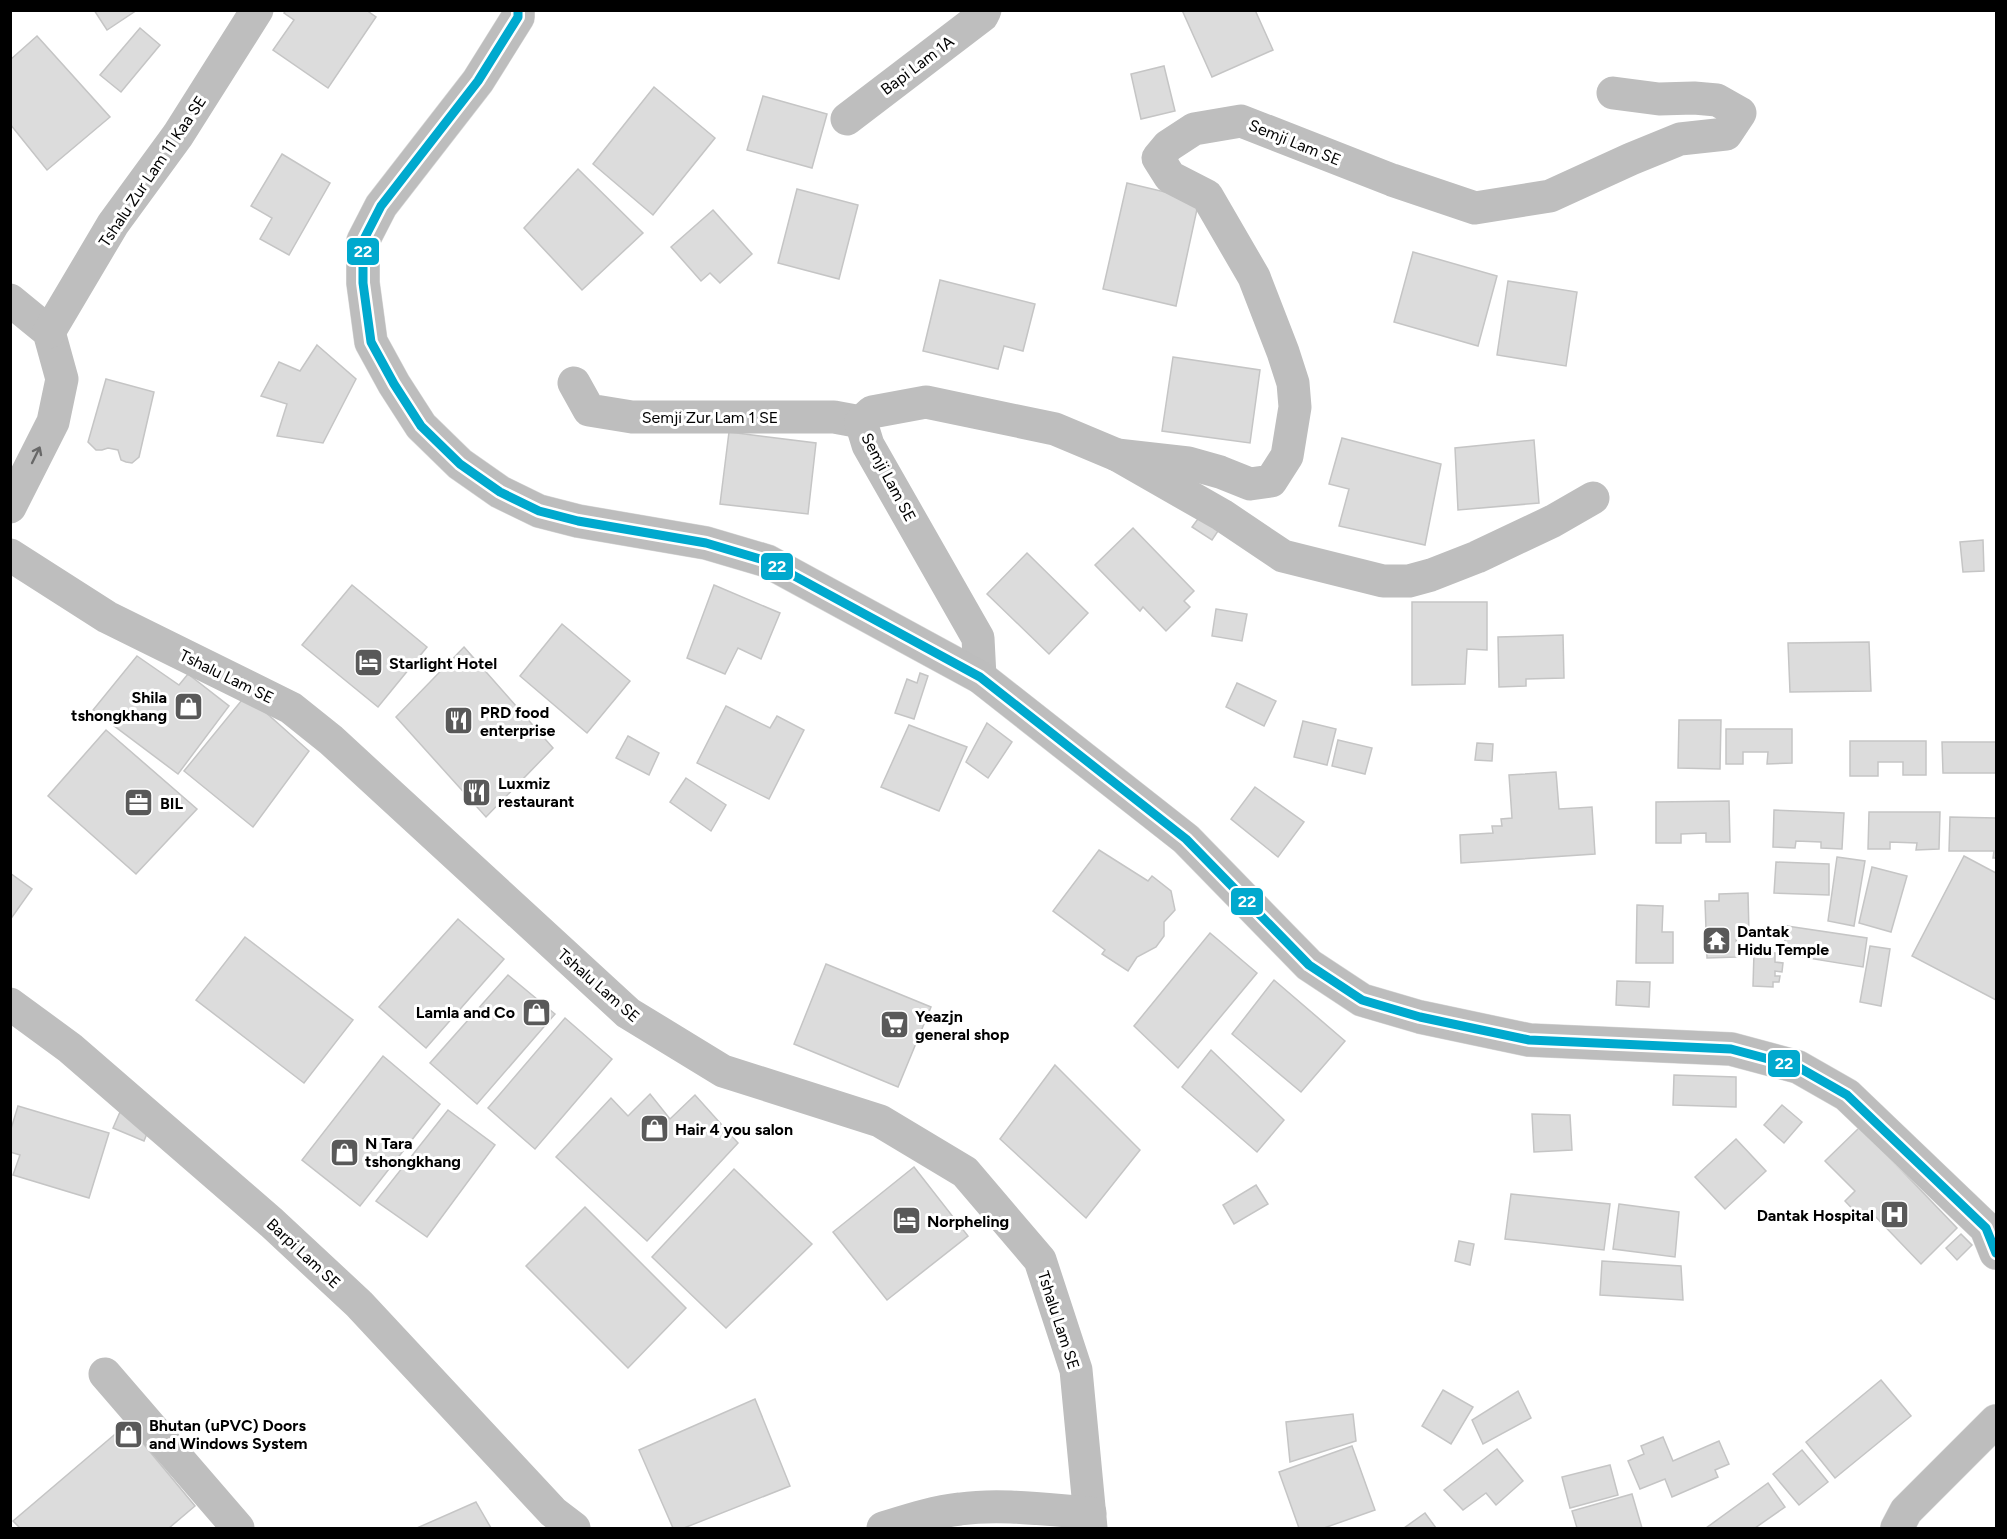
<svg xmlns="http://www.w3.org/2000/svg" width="2007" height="1539" viewBox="0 0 2007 1539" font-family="Figtree,sans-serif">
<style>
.building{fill:#dcdcdc;stroke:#c5c5c5;stroke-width:1.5}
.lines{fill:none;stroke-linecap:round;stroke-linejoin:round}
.major-casing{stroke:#dbdbdb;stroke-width:34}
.minor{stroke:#bebebe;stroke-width:33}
.major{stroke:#bdbdbd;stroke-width:33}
.bus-1-casing{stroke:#fff;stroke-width:14}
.bus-1{stroke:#00a9ce;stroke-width:9}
.oneway{stroke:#686868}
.labels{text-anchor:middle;stroke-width:6;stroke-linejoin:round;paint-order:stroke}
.street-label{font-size:16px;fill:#000;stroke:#fff}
.poi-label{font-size:16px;font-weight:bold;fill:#000;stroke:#fff;text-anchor:start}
.line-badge{stroke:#fff;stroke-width:2}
.badge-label{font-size:16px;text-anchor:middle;font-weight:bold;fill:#fff}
</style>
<rect width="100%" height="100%" fill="#fff"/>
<g class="building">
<path d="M94,10H137L107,30Z"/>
<path d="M286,10H366L376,17L328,88L273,50L294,20L284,13Z"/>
<path d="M1182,10H1255L1273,50L1212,77Z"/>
<path d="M140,28L160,45L121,92L100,75Z"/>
<path d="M37,36L110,117L47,170L10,124V60Z"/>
<path d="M1164,66L1175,111L1141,119L1131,74Z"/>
<path d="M654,87L715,138L653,215L593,164Z"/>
<path d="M763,96L827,114L812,168L747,150Z"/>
<path d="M282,154L330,183L289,255L260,239L272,218L251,206Z"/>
<path d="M578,169L643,233L582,290L524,228Z"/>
<path d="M1127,183L1199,200L1176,306L1103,289Z"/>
<path d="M797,189L858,205L839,279L778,263Z"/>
<path d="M713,210L752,254L720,283L710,273L701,281L671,247Z"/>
<path d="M1413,252L1497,276L1478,346L1394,322Z"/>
<path d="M940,280L1035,304L1023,351L1004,346L998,369L923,351Z"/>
<path d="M1508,281L1577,292L1566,366L1497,355Z"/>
<path d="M317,345L356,379L323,443L277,436L287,404L261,396L279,362L300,371Z"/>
<path d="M1173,357L1260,370L1250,443L1162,431Z"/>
<path d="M106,379L154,392L139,457L132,463L126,462L121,460L118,450L108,448L102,450H96L88,442Z"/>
<path d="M729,432L816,443L808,514L720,504Z"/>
<path d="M1342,438L1441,464L1425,545L1339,526L1349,489L1329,484Z"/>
<path d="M1534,440L1539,503L1458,510L1455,448Z"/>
<path d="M1203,512L1222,525L1212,540L1192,527Z"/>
<path d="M1133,528L1194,591L1184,601L1190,607L1166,631L1143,607L1140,611L1095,565Z"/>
<path d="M1983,540L1984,571L1963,572L1960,542Z"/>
<path d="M1027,553L1088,613L1049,654L987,594Z"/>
<path d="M352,585L427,647L378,707L302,645Z"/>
<path d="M714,585L780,613L761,659L738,648L725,674L687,658Z"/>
<path d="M1412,602H1487V650L1467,649L1465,684L1412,685Z"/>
<path d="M1216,609L1247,614L1242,641L1212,636Z"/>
<path d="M562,624L630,681L587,733L520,676Z"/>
<path d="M1563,635L1564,678L1526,679V686L1499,687L1498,637Z"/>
<path d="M1869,642L1871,691L1790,692L1788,643Z"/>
<path d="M464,647L553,748L486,817L396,717Z"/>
<path d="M137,656L179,685L188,674L229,706L178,774L93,710Z"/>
<path d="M920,673L928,676L914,719L895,713L907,679L917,683Z"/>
<path d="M1237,683L1276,701L1264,726L1226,707Z"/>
<path d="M246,695L309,751L253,827L184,771Z"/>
<path d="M726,706L770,728L777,716L804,730L769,799L697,763Z"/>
<path d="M1679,720H1721L1720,769L1678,768Z"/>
<path d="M1303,721L1336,729L1327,765L1294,757Z"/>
<path d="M987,723L1012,742L988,778L966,762Z"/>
<path d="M909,725L967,747L939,811L881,787Z"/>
<path d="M1726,729H1792V763L1767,764L1768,752H1743V764H1726Z"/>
<path d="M106,730L197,809L136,874L48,796Z"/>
<path d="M628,736L659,753L649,775L616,758Z"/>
<path d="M1338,740L1372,748L1365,774L1332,766Z"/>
<path d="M1850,741H1926V775H1903V762H1878V776H1850Z"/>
<path d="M1942,742H1996V773H1943Z"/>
<path d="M1477,743L1493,744L1492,761L1475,760Z"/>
<path d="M1556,772L1559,809L1592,807L1595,854L1461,863L1460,835L1493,833L1492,826H1502L1501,819L1512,818L1509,775Z"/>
<path d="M686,778L726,805L711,831L670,802Z"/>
<path d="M1255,787L1304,822L1278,857L1231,819Z"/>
<path d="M1729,801L1730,842H1706V833L1681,834V843H1656V802Z"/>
<path d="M1774,810L1844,813L1842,849L1821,848V842L1796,841L1795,848L1773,847Z"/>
<path d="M1869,812H1940L1939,849L1916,850L1917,843L1890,842V849H1868Z"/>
<path d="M1950,817L1996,818V858H1993L1994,851H1949Z"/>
<path d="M1099,850L1148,881L1152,876L1171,891L1175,910L1164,922V936L1156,947L1137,957L1128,971L1102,954L1105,950L1053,911Z"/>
<path d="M1964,856L1996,873V1000L1912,956Z"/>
<path d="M1837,857L1865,861L1854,926L1828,921Z"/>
<path d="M1776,862L1829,864V895L1774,893Z"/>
<path d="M1872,867L1907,876L1891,932L1859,923Z"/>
<path d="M10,873L32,889L10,920Z"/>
<path d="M1748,893L1749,934H1736L1737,957L1707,958L1705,901H1719V894Z"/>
<path d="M1637,905L1663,906L1662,932H1673V963H1636Z"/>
<path d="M458,919L504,959L426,1048L379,1007Z"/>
<path d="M1787,926L1867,938L1863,967L1783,954Z"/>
<path d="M1210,933L1257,973L1178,1068L1134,1026Z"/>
<path d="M245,937L353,1020L304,1083L196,1000Z"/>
<path d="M1870,946L1890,949L1881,1006L1860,1002Z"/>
<path d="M1754,952L1775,953V962L1783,963L1782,972L1775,971V976H1780L1779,982H1773V987L1753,986Z"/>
<path d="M826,964L931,1007L898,1087L794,1044Z"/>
<path d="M508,975L555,1014L477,1104L430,1063Z"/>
<path d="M1274,980L1345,1041L1301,1092L1232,1034Z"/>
<path d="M1617,981L1650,982L1649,1007L1616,1005Z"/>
<path d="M565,1018L612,1059L535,1149L488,1108Z"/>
<path d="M1211,1050L1284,1120L1257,1152L1182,1087Z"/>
<path d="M383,1056L440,1104L360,1206L302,1160Z"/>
<path d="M1055,1065L1140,1150L1086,1218L1000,1139Z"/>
<path d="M1674,1075L1736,1077V1107L1673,1105Z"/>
<path d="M650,1094L670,1119L695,1095L738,1143L647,1241L556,1157L611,1098L628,1116Z"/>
<path d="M1782,1105L1802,1122L1784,1143L1764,1125Z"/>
<path d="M18,1106L109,1133L89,1198L13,1175L20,1155L10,1152V1132Z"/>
<path d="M448,1110L495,1145L427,1237L376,1201Z"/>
<path d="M120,1112L150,1126L144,1141L113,1128Z"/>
<path d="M1532,1114L1570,1115L1572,1150L1534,1152Z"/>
<path d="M1860,1127L1957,1228L1921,1264L1871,1212L1863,1220L1845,1201L1855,1191L1825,1161Z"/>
<path d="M1736,1139L1766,1171L1725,1209L1695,1177Z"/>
<path d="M914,1167L968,1236L887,1300L833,1232Z"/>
<path d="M734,1169L812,1244L726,1328L652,1257Z"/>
<path d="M1256,1185L1268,1204L1234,1224L1223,1205Z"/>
<path d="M1511,1194L1610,1204L1604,1250L1505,1239Z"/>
<path d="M1619,1204L1679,1212L1675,1257L1613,1249Z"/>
<path d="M585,1207L686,1308L628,1368L526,1266Z"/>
<path d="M1961,1234L1972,1245L1957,1260L1946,1248Z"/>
<path d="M1459,1241L1474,1244L1470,1265L1455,1261Z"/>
<path d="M1602,1261L1681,1266L1683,1300L1600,1295Z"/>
<path d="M1881,1380L1911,1416L1835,1478L1806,1442Z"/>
<path d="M1443,1390L1473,1407L1451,1444L1422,1426Z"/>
<path d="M1518,1391L1531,1418L1483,1444L1472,1420Z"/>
<path d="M755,1399L790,1486L684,1528H673L639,1450Z"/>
<path d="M1353,1414L1356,1441L1290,1462L1286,1422Z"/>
<path d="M127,1424L195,1506L169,1528H20L13,1521Z"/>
<path d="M1663,1437L1673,1461L1719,1441L1729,1464L1715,1470L1718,1477L1672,1497L1665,1479L1640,1489L1628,1461L1644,1454L1641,1446Z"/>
<path d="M1352,1446L1375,1510L1324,1528H1299L1279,1472Z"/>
<path d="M1497,1449L1523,1481L1496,1505L1486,1493L1463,1510L1444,1490Z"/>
<path d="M1802,1450L1828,1482L1799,1505L1773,1474Z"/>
<path d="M1610,1465L1618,1495L1570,1508L1562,1477Z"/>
<path d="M1768,1483L1785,1507L1755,1528H1706Z"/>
<path d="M1632,1494L1642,1528H1577L1572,1511Z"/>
<path d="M476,1502L491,1528H417Z"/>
<path d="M1425,1513L1436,1528H1404Z"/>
</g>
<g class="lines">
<defs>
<g id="major">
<path d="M518,10V17L478,81L381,206L363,241V283L371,342L394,384L421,426L460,464L500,492L539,511L578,521L706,543L767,561L980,677L1186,839L1309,965L1362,1000L1420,1017L1529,1040L1731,1049L1798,1067L1847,1095L1986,1228L1996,1253"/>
<path d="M1897,1528L1906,1511L1996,1421"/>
</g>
</defs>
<use href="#major" class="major-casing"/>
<g class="minor">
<path d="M847,119L982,16L985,10"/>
<path d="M10,300L49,332L62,379L53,422L10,507"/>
<path d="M49,332L113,224L178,135L257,10"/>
<path d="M574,383L589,410L632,417H834L861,422"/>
<path d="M1117,455L1188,463L1220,472L1250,484L1271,481L1287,456L1295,407L1293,383L1283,352L1254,277L1207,196L1170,177L1158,158L1168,146L1194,129L1241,121L1392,180L1475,208L1550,196L1631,159L1680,139L1726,134L1740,113L1717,100L1694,98L1659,99L1613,93"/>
<path d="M10,555L107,617L291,708L331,740L628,1013L723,1071L880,1121L965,1172L1040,1260L1076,1370L1091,1528"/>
<path d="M980,677L978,638L868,445L861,422L872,412L926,402L1055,429L1117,455L1222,515L1283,556L1383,581H1409L1431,575L1477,557L1553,521L1593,498"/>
<path d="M10,1004L70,1048L272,1223L359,1304L553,1512L574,1528"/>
<path d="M105,1374L238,1528"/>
<path d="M883,1528C909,1520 933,1512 960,1509C1001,1503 1049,1510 1090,1513"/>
</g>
<use href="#major" class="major"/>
<defs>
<path id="bus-1" d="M518,10V17L478,81L381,206L363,241V283L371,342L394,384L421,426L460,464L500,492L539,511L578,521L706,543L767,561L980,677L1186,839L1309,965L1362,1000L1420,1017L1529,1040L1731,1049L1798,1067L1847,1095L1986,1228L1996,1253"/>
</defs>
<use href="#bus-1" class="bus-1-casing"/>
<use href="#bus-1" class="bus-1"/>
</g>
<defs><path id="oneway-shaft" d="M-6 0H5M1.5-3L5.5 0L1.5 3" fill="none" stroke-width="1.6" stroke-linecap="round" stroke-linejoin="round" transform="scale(1.5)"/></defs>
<use class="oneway" href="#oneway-shaft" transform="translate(36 455) rotate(-64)"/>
<defs>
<symbol id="hotel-square" viewBox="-11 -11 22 22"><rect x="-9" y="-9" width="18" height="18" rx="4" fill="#595959" stroke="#fff"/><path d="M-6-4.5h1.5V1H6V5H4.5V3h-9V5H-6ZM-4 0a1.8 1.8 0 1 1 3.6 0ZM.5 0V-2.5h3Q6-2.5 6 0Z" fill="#fff"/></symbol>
<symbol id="shop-square" viewBox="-11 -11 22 22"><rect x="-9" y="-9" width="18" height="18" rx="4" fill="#595959" stroke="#fff"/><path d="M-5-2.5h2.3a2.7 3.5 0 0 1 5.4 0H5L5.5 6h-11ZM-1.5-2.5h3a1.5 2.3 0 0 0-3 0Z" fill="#fff"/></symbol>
<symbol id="restaurant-square" viewBox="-11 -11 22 22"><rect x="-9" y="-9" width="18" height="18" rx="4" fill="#595959" stroke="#fff"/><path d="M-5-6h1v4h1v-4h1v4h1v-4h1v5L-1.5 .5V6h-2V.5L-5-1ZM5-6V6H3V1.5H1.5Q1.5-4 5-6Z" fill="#fff"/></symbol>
<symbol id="office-square" viewBox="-11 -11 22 22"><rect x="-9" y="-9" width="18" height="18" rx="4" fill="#595959" stroke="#fff"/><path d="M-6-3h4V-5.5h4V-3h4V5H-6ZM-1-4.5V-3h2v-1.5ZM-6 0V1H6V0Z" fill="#fff"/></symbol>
<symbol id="temple-square" viewBox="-11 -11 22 22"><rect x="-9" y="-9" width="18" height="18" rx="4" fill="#595959" stroke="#fff"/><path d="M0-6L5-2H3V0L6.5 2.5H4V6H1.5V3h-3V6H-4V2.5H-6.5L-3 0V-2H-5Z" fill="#fff"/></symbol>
<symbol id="supermarket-square" viewBox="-11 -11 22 22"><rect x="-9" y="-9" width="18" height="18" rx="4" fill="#595959" stroke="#fff"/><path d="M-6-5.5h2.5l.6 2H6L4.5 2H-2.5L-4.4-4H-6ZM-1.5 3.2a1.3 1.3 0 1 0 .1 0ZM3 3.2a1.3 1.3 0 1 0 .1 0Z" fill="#fff"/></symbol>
<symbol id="hospital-square" viewBox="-11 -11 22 22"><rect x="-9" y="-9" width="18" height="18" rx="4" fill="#595959" stroke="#fff"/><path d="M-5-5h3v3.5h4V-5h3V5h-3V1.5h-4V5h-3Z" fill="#fff"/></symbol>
</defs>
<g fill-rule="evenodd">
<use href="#hotel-square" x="352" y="646" width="33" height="33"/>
<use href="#shop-square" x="172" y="690" width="33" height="33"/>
<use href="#restaurant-square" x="442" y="704" width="33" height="33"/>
<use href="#restaurant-square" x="460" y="776" width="33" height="33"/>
<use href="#office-square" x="122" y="786" width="33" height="33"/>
<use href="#temple-square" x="1700" y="924" width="33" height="33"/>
<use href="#shop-square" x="520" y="996" width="33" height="33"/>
<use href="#supermarket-square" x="878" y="1008" width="33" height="33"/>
<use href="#shop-square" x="638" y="1112" width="33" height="33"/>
<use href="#shop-square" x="328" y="1136" width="33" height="33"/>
<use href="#hospital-square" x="1878" y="1198" width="33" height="33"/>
<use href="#hotel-square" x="890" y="1204" width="33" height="33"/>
<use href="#shop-square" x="112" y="1418" width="33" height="33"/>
</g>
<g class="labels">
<g class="street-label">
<text transform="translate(917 65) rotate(-37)" y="6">Bapi Lam 1A</text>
<text transform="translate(1295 142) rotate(22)" y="6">Semji Lam SE</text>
<text transform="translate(152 171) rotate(-56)" y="6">Tshalu Zur Lam 11 Kaa SE</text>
<text x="710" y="423">Semji Zur Lam 1 SE</text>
<text transform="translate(889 477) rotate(62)" y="6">Semji Lam SE</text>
<text transform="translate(227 676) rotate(26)" y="6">Tshalu Lam SE</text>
<text transform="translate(599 985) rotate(41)" y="6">Tshalu Lam SE</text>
<text transform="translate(304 1253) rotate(43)" y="6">Barpi Lam SE</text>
<text transform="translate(1059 1320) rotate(72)" y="6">Tshalu Lam SE</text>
</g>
<g class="poi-label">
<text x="389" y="669">Starlight Hotel</text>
<text x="167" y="703" text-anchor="end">Shila<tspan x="167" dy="18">tshongkhang</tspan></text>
<text x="480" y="718">PRD food<tspan x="480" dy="18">enterprise</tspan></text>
<text x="498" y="789">Luxmiz<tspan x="498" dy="18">restaurant</tspan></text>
<text x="160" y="809">BIL</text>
<text x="1737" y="937">Dantak<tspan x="1737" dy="18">Hidu Temple</tspan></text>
<text x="515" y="1018" text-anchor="end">Lamla and Co</text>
<text x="915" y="1022">Yeazjn<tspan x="915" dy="18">general shop</tspan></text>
<text x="675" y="1135">Hair 4 you salon</text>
<text x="365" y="1149">N Tara<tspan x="365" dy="18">tshongkhang</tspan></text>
<text x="1874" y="1221" text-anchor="end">Dantak Hospital</text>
<text x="927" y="1227">Norpheling</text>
<text x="149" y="1431">Bhutan (uPVC) Doors<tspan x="149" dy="18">and Windows System</tspan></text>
</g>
</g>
<g class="line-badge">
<rect x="346" y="237" width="34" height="29" rx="6" fill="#00a9ce"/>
<rect x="760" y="552" width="34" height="29" rx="6" fill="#00a9ce"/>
<rect x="1230" y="887" width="34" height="29" rx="6" fill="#00a9ce"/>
<rect x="1767" y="1049" width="34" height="29" rx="6" fill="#00a9ce"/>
</g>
<g class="badge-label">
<text x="363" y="257">22</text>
<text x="777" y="572">22</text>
<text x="1247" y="907">22</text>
<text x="1784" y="1069">22</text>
</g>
<rect width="2007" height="1539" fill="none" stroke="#000000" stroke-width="24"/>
</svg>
